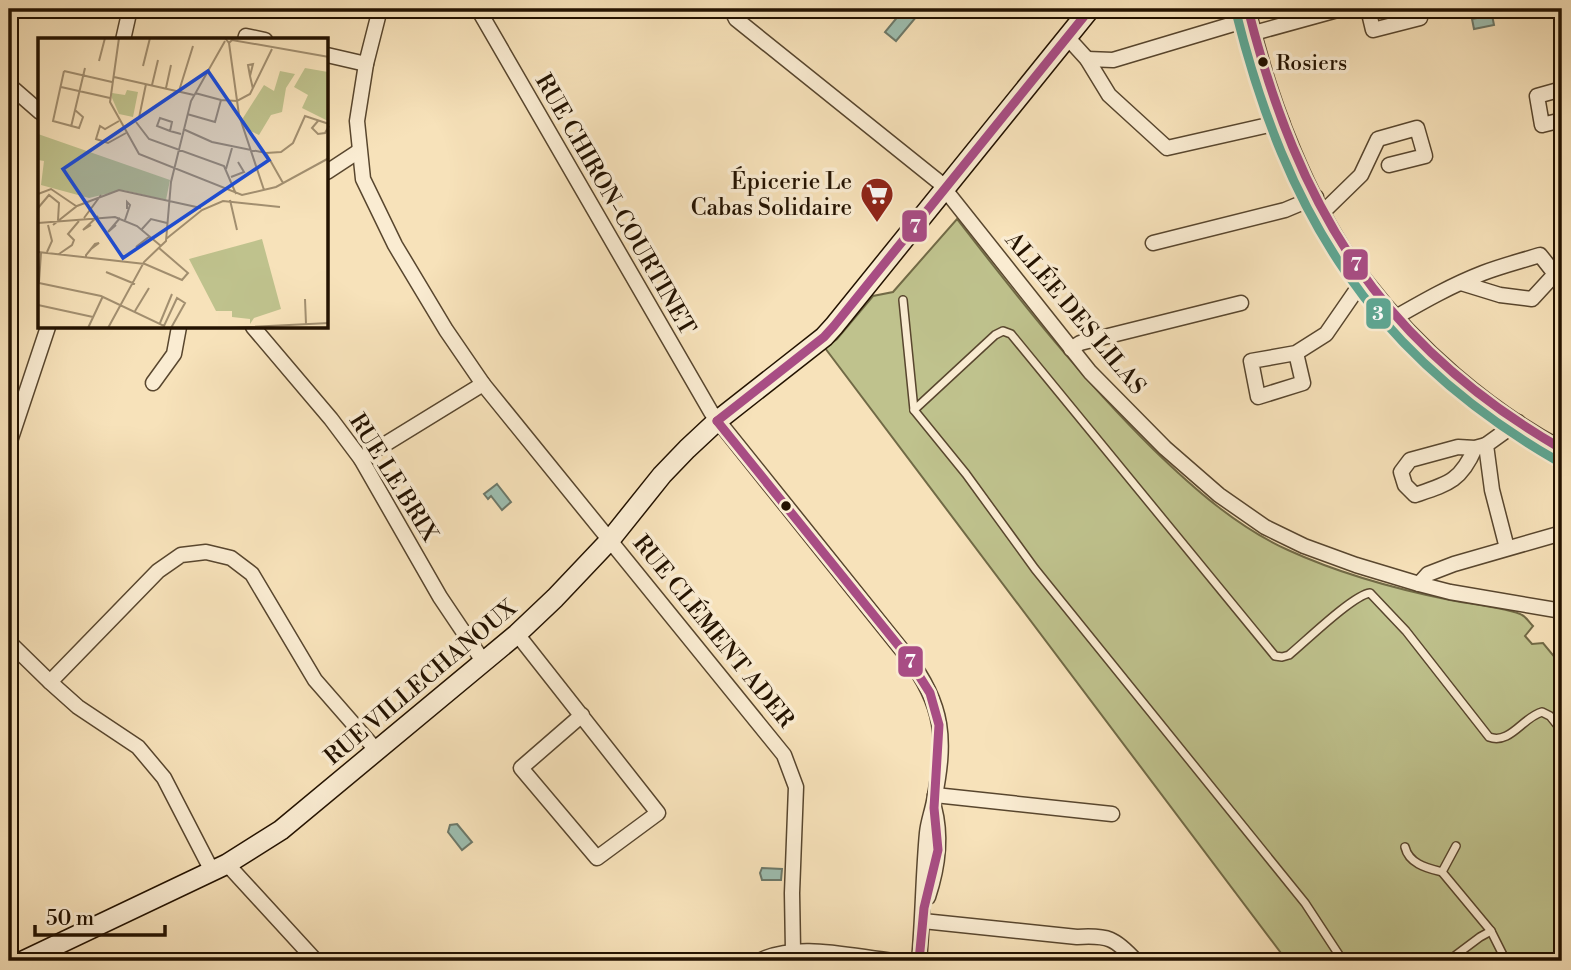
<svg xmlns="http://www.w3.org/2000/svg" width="1571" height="970" viewBox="0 0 1571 970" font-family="'Libre Bodoni',serif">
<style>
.green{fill:#bfc28d;stroke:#716a46;stroke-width:2}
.water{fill:#9dbeb0;stroke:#6c796a;stroke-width:2}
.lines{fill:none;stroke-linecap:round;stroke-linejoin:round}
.lane-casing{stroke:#58462e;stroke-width:10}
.street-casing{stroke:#58462e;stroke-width:17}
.secondary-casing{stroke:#231200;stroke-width:22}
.lane{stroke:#faecd2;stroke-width:7}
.street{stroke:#faecd2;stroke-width:14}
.secondary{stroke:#faecd2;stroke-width:19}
.bus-1-casing{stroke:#faecd2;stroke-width:14}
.bus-2-casing{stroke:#faecd2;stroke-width:14}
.bus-1{stroke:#a84d84;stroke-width:9}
.bus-2{stroke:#5ea692;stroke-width:9}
.bus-dot{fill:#231200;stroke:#faecd2;stroke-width:2.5}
.labels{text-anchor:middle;stroke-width:7;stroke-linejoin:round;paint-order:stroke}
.bus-label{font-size:21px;fill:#231200;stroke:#faecd2;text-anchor:start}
.poi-label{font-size:23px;fill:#231200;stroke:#faecd2;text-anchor:end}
.street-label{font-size:23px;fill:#231200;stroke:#faecd2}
.inset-road{fill:none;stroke:#a28f70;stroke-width:2}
.view{fill:#1d4ed8;fill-opacity:0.15;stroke:#1d4ed8;stroke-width:3.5}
.inset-edge{fill:none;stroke:#231200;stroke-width:3.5}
.line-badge{stroke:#faecd2;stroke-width:2.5}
.badge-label{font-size:19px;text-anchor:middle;font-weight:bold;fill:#fff}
</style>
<rect width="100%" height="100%" fill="#f7e2ba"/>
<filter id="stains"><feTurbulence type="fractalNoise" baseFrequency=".00286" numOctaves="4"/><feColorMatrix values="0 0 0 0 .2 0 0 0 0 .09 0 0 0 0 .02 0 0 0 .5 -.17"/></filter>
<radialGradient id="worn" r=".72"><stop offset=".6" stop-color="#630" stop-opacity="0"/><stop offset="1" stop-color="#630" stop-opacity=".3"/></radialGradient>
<path class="green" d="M957,219C1019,299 1081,378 1153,449C1193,488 1237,527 1288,550C1338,573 1396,589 1450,600C1464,603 1513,609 1522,615C1526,617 1530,623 1533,626L1525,636L1532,644L1543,643L1562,666V961H1287L825,348L837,339L873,296L893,292Z"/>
<g class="water">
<path d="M904,9H908L917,16L896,41L885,32Z"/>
<path d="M1492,15L1494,25L1474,29L1472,19Z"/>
<path d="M497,484L511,502L502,510L491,496L488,499L484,494Z"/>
<path d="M457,824L472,842L462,850L448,832L450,825Z"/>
<path d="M762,868L782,869L781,880H762L760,873Z"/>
</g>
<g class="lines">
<defs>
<g id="lane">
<path d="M903,300L914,410"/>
<path d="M1405,847C1409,864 1427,868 1442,872L1456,846"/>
<path d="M1442,872L1491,931L1506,961"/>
<path d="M1343,961L1305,903L1035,569L966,474L914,410L995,335L1003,331L1011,334L1275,656L1282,657L1289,655C1305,642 1353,595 1370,593L1406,631L1489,737C1510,745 1523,717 1542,712L1550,716L1562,731"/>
<path d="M1448,961L1480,937L1491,931"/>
</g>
<g id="street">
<path d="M380,9L366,64L357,121L363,179L395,245L446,330L483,384L784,755L796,787L792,893L793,950"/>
<path d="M478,9L711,412L906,655C945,706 946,740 934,801C932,812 928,822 927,833C923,876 923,918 919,961"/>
<path d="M731,9L736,19L939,182L1090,372L1165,448L1219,495L1265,527L1304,546L1356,565L1419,584L1450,592L1562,611"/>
<path d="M1248,9C1268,98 1310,208 1365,280C1417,348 1487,409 1562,449"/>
<path d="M1368,9L1373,30L1420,18L1419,9"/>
<path d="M1254,33L1341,9"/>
<path d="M1067,37L1087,59L1109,95L1167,148L1282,122"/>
<path d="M123,40L130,9"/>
<path d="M245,40L246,36L265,40"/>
<path d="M327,55L366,64"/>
<path d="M1087,59L1113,60L1250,19"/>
<path d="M9,85L40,112"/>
<path d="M1562,89L1537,96L1542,125L1562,120"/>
<path d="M327,172L359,151"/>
<path d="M1323,212L1361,175L1378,139L1417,128L1425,156L1389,165"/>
<path d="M1153,243L1285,210L1316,197"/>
<path d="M1396,317C1424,301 1452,285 1483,273C1501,266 1521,261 1540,255L1555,274L1532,299L1500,295L1461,283"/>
<path d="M253,327L331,419L361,459L440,597L483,661"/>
<path d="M1071,349L1080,343L1241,303"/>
<path d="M1296,353L1303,383L1258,397L1251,361L1296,353L1326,334L1364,279"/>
<path d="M153,383L174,354L179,327"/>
<path d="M9,444L48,327"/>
<path d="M1475,448C1461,481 1448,484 1415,495L1405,485L1401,472L1410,460L1458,447L1475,448L1486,445"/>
<path d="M361,459L483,384"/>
<path d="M1507,548L1492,490L1486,445L1518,422"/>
<path d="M1419,584L1428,574L1454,564L1562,533"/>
<path d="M517,634L658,813L597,858L521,768L582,715"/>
<path d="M9,642L50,682L158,571L181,555L206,552L231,558L252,574L315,680L377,751"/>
<path d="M50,682L78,707L138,747L164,778L212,871"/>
<path d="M935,795L1112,814"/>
<path d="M227,864L316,961"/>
<path d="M928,897C938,867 942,837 934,807"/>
<path d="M923,921L1077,937C1108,935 1115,938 1136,961"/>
<path d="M759,961C797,941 853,957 895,961"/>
</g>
<path id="secondary" d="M23,961L227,864L281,830L517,634L555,598L610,540L662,475L687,449L717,421L824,337L834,326L1090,9"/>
</defs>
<use href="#lane" class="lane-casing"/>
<use href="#street" class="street-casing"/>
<use href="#secondary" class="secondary-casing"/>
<use href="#lane" class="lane"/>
<use href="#street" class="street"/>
<use href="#secondary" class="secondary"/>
<defs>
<g id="bus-1">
<path d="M1248,9C1298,208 1381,345 1562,449"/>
<path d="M717,421L906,655L930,693L939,725L934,808L938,850L924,908L919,961"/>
<path d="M717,421L824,337L834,326L1090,9"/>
</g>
<path id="bus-2" d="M1236,12C1286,214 1372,354 1556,460"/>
</defs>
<use href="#bus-1" class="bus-1-casing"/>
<use href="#bus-2" class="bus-2-casing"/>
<use href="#bus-1" class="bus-1"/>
<use href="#bus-2" class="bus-2"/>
</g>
<defs>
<symbol id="supermarket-pin" viewBox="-11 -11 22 30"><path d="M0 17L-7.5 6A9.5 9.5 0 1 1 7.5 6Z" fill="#8f2418" stroke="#faecd2"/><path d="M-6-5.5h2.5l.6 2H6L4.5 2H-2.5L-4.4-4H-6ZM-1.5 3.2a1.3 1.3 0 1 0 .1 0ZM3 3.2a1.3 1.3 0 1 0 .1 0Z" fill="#fff"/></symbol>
</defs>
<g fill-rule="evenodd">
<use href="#supermarket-pin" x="858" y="175" width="38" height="52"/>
</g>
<g class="bus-dot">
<circle cx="1263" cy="62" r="6"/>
<circle cx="786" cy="506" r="6"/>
</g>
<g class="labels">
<g class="bus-label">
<text x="1276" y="70">Rosiers</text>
</g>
<g class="poi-label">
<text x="852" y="189">Épicerie Le<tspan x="852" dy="26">Cabas Solidaire</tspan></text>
</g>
<g class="street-label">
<text transform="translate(616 204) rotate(60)" y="8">RUE CHIRON-COURTINET</text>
<text transform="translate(1076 313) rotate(50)" y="8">ALLÉE DES LILAS</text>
<text transform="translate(394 477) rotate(58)" y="8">RUE LE BRIX</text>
<text transform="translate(714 631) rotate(51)" y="8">RUE CLÉMENT ADER</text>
<text transform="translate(420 682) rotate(-40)" y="8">RUE VILLECHANOUX</text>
</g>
</g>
<g transform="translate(38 38)">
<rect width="290" height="290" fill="#f7e2ba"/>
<path d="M267,30L290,34V83L264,70L270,57L256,49ZM242,33L257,36L248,50L244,74L233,77L221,97L208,91L205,80L226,47L236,53ZM89,52L100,54L95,79L81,76L74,60V55L87,57ZM0,96L132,142L128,162L85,152L51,160L3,147L6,123L0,122ZM224,201L243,271L216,280L212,286V281L194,279V273H178L151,221Z" fill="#bfc28d"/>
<path class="inset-road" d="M81,0L72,64L101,116L204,157L238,149L291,120M187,0L191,5L194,2L291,19M191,5L201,77L226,152M61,23L67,0M105,28L112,0M26,33L15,83L41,90L45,79L37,72M26,33L74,44M212,38L215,26L210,27L212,38L215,51M76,39L156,57M114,47L120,22M23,49L72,60M128,50L133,27M141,53L155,8M157,55L183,62M149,76L177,84L183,62L199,63L212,56L234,11M81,83L67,91L62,88L58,101L70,105L88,95M280,83L274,90L280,96L287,95L291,88M98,84L111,101L186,128L198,156M33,89L47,30M85,90L101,80L108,46M145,91L174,104L228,115L243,114L255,105L267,78L291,86M132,93L134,84L122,80L119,88L132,93L143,96M228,115L245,145M188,131L194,110M193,139L206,134L200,124M0,156L13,151L38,168M192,162L199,192M0,170L11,157L21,165L20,182M46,180L63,157M87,182L92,167L89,164V171M0,185L77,179L99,188L123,208M15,187L39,168L81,152L163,170M53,187L45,192L60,178M78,187L70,194L82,180M104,191L113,181L129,185M128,201L164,172L185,163L242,169M104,207L98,209L112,198M0,214L107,226L144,242L150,235L121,210M9,214L14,203L10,187M21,216L34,207L36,202L30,196L41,183M48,219V217L53,211L57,206L61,205L53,211M68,234L97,246M1,244L3,215M1,245L63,258L126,288L139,260L147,265L133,290M267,261L268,286M0,267L55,279M97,273L111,250M122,285L134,256M50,290L65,258M70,290L106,224L128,203L133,144L153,63L187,3M191,290L291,285"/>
<path class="view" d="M170,33L231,122L85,220L25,131Z"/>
<rect width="290" height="290" class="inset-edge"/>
</g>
<g class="line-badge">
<rect x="901" y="209" width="27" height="34" rx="7" fill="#a84d84"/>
<rect x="1342" y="248" width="27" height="33" rx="7" fill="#a84d84"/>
<rect x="1365" y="297" width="27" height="33" rx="7" fill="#5ea692"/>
<rect x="897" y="645" width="27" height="33" rx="7" fill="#a84d84"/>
</g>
<g class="badge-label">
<text x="915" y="233">7</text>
<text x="1356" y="271">7</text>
<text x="1378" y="320">3</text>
<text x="910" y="668">7</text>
</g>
<rect width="1571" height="970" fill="none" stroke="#f7e2ba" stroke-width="35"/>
<rect x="10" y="10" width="1550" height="949" fill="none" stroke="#231200" stroke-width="3.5"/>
<rect x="18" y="18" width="1536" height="935" fill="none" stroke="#231200" stroke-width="2"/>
<path d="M35 925v10h130v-10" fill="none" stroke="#231200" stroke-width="3.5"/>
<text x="46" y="925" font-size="21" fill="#231200" stroke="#faecd2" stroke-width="5" paint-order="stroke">50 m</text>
<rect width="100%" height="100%" filter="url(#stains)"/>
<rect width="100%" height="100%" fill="url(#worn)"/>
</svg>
